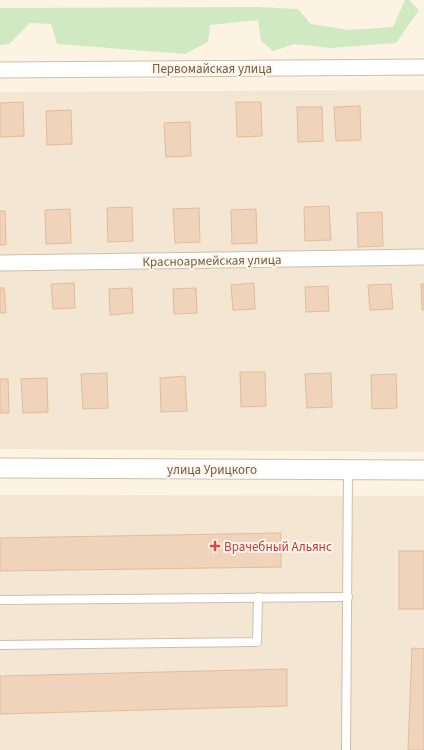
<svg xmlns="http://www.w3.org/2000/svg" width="424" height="750" viewBox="0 0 424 750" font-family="'Source Sans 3',sans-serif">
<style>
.residential{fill:#f3e6d2}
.green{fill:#d0e9c2}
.building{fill:#f0d3bb;stroke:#e2bb9c}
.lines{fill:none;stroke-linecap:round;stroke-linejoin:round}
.service-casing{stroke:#cfbead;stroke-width:10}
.minor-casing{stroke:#cfbead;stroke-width:17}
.tertiary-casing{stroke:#cfbead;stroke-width:21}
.service{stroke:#fff;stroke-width:8}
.minor{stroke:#fff;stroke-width:15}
.tertiary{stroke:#fff;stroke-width:19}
.health-dot{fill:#e0444e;stroke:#fff7e9;stroke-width:1.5}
.labels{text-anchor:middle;stroke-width:4;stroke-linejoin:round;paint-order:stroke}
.street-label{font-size:13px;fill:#735b4a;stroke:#fff7e9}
.health-label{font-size:13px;fill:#be3a42;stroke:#fff7e9;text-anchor:start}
</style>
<rect width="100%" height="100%" fill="#fcf3e3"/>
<g class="residential">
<path d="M424,90V452L0,449V92Z"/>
<path d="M0,495L424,496V750H0Z"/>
</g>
<path class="green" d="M405,0H409L419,10L396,43L331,48L294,44L273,51L261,41L258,20L210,25L208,42L185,54L57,44L51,24L30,23L9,44L0,45V8L257,7L298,9L311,24L349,30L393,27Z"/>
<g class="building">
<path d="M23,102L24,136L0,137V103Z"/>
<path d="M236,102H261L262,136L237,137Z"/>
<path d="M360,106L361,140L336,141L334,107Z"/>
<path d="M297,107H322L323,141L298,142Z"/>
<path d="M71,110L72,144L47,145L46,111Z"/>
<path d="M190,122L191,156L166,157L164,123Z"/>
<path d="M329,206L331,240L305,241L304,207Z"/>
<path d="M132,207L133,241L108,242L107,208Z"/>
<path d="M199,208L200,242L175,243L173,209Z"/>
<path d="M70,209L71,243L46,244L45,210Z"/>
<path d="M256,209L257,243L232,244L231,210Z"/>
<path d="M0,211H5L6,245H0Z"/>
<path d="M382,212L383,246L358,247L357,213Z"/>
<path d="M74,283L75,308L53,309L51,284Z"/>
<path d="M254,283L255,309L233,310L231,285Z"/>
<path d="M391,284L393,309L370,310L368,285Z"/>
<path d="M421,284H424V310H422Z"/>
<path d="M328,286L329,311L306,312L305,287Z"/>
<path d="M0,288H4L6,313H0Z"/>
<path d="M132,288L133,313L110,315L109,289Z"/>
<path d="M196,288L197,313L174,314L173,289Z"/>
<path d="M240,372H265L266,406L241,407Z"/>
<path d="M107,373L108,408L83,409L81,374Z"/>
<path d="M331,373L332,407L307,408L305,374Z"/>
<path d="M396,374L397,408L372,409L371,375Z"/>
<path d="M185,376L187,411L161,412L160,378Z"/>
<path d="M47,378L48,412L23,413L21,379Z"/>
<path d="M0,379H8L9,413H0Z"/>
<path d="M281,533V567L0,571V538Z"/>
<rect x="399" y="551" width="25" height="58"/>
<path d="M412,648L424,649V750H408Z"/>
<path d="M287,669V706L0,714V676Z"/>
</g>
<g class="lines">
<defs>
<g id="service">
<path d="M0,600L348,597"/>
<path d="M0,645L257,642L258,597"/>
<path d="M346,750L348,470"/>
</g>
<g id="minor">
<path d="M0,70L424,67"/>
<path d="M0,263L424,257"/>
</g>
<path id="tertiary" d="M0,468L424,470"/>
</defs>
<use href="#service" class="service-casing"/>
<use href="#minor" class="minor-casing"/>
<use href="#tertiary" class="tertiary-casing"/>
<use href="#service" class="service"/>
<use href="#minor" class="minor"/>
<use href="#tertiary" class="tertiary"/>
</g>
<path class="health-dot" d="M213 540h4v4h4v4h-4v4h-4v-4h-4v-4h4z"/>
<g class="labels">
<g class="street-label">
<text x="212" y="73">Первомайская улица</text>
<text transform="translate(212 260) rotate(-1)" y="5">Красноармейская улица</text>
<text x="212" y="474">улица Урицкого</text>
</g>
<g class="health-label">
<text x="224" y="551">Врачебный Альянс</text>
</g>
</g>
</svg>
